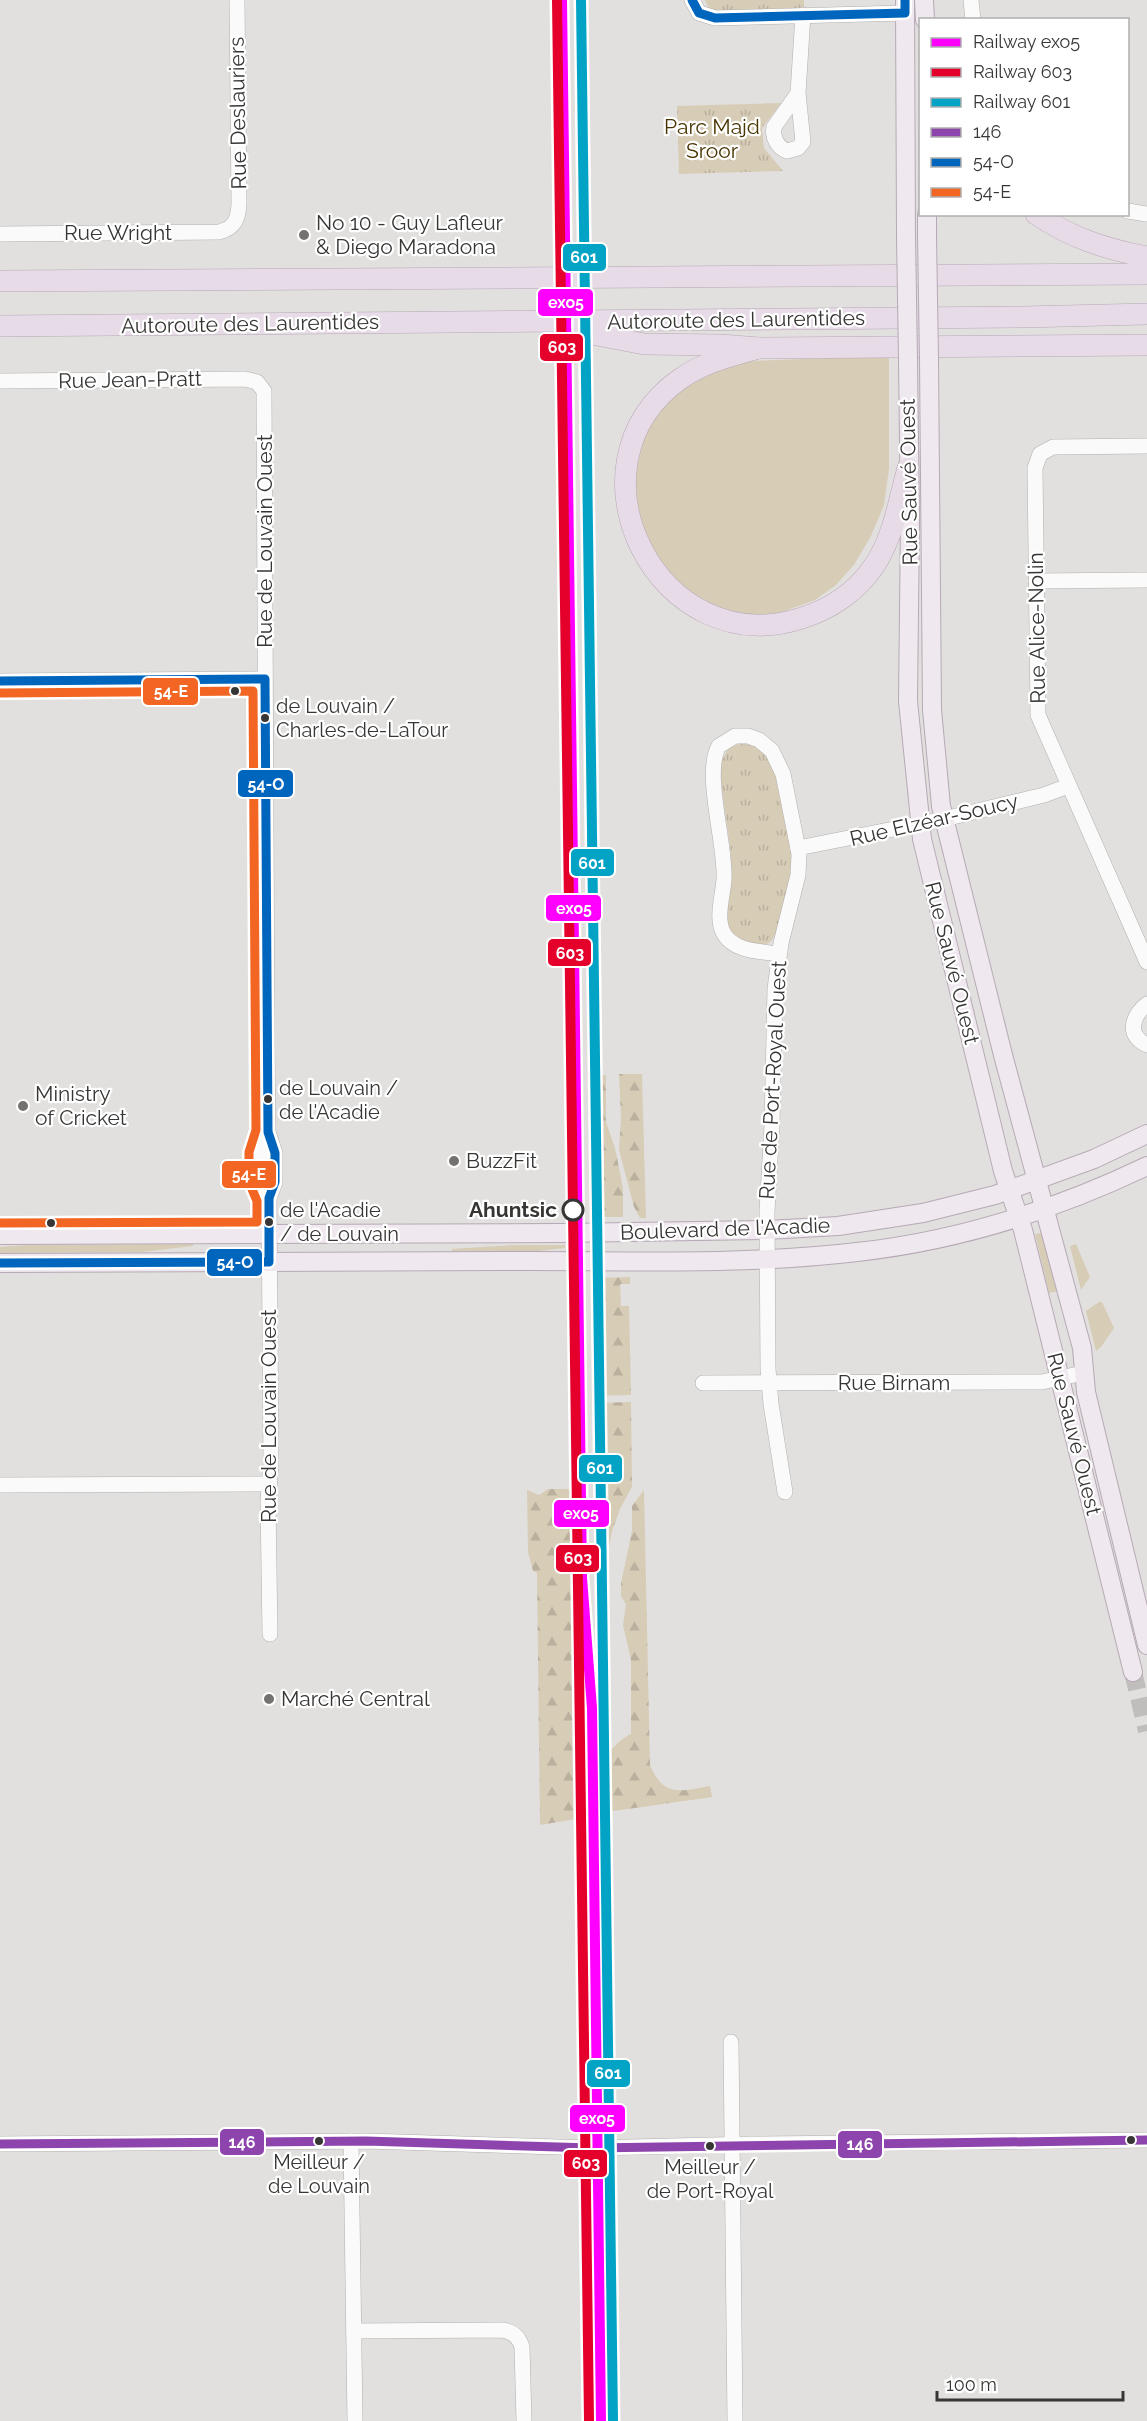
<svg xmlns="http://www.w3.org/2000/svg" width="1147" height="2421" viewBox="0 0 1147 2421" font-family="Raleway,sans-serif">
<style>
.green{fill:#d7ccb6}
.forest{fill:url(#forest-firs)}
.park{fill:url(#park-tufts)}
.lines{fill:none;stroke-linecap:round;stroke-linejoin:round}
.major-tunnel{stroke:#c0bebc;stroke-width:18;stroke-dasharray:18 9;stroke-linecap:butt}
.minor-casing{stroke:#b1b0ae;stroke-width:16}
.major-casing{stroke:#b6a9b5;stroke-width:20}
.highway-casing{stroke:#b6a9b5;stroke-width:22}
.minor{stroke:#fbfafa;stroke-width:15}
.major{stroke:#efe8ef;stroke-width:18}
.highway{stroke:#e6dbe6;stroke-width:21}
.major-bridge-casing{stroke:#b6a9b5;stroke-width:20;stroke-linecap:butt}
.major-bridge{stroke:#efe8ef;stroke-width:18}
.bus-1-casing{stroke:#fff;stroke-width:14}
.bus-2-casing{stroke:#fff;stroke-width:14}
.bus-3-casing{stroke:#fff;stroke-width:14}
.bus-1{stroke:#8e44ad;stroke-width:9}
.bus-2{stroke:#0065bd;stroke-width:9}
.bus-3{stroke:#f26522;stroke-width:9}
.rail-1-casing{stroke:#fff;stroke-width:15}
.rail-2-casing{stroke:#fff;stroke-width:15}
.rail-3-casing{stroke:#fff;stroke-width:15}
.rail-1{stroke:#f0f;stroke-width:10}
.rail-2{stroke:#e4002b;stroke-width:10}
.rail-3{stroke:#03a3c6;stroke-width:10}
.poi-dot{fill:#737270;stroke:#fff;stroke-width:2}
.bus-dot{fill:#373634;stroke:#fff;stroke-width:2}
.stop-dot{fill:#fff;stroke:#373634;stroke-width:3}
.labels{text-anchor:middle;stroke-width:4.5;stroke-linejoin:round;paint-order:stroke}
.bus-label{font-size:20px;fill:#373634;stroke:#fff;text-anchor:start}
.street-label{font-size:21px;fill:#373634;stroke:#fff}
.park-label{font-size:21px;fill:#483400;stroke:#fff}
.poi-label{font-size:21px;fill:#373634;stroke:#fff;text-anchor:start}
.stop-label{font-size:21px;font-weight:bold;fill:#373634;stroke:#fff;text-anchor:end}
.line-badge{stroke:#fff;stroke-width:2}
.badge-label{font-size:16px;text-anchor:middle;font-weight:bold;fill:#fff}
</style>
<defs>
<pattern id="forest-firs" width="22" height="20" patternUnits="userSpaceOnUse" patternTransform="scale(1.5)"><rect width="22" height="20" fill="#d7ccb6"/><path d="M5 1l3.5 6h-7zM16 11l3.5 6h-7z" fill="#b9b09d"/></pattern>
<pattern id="park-tufts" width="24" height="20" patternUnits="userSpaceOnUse" patternTransform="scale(1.5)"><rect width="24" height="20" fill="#d7ccb6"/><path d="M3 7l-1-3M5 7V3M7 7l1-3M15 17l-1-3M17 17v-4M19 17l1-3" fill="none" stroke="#b9b09d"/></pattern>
</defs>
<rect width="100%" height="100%" fill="#e2e0de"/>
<g class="green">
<path d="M889,356V469L884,505L871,536L854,565L836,585L815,600L782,612L752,616L722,614L674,590L634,511L635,456L647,429L673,394L713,369L747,361Z"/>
<path d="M1042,1233L1058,1291L1049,1293L1035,1234Z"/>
<path d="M193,1244V1246L142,1252L0,1253V1247L26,1245Z"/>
<path d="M1076,1244L1090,1277L1081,1290L1070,1246Z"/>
<path d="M512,1245H565V1248L539,1251H452V1249Z"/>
<path d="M1099,1302H1102L1114,1328L1101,1347L1096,1351L1086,1311Z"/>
</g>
<g class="forest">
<path d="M619,1074H642L646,1218H640L634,1207L619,1150L621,1118Z"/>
<path d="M589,1075H606V1122L615,1148L623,1188V1217H591Z"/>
<path d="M630,1277V1284H620L621,1306H629L631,1395L596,1396L594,1278Z"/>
<path d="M631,1402L632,1487L620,1509L612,1531L604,1572H597L596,1403Z"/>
<path d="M548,1489H571L588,1817L540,1825L537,1573L533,1571L528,1552L527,1490L539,1495Z"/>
<path d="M644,1490L650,1765C664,1798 680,1791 710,1786L712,1797L614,1811L608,1810C586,1787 605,1746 631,1734V1660L623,1625L626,1604L621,1596V1583L632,1531V1506Z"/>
</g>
<g class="park">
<path d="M705,0H804V9L717,12L708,7Z"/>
<path d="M781,103L762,128L764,148L783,171L679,174L677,106Z"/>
<path d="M739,744C756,743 767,753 774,769C780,795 789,823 792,850C793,866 781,936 769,943C756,950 740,940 730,933L726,915L731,854L720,777L721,762L728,749Z"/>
</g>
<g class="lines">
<path class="major-tunnel" d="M1133,1672L1147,1731"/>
<defs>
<g id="minor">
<path d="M692,0L699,13L715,18L905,13"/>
<path d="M971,0L973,20"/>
<path d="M798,93L774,127C772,137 777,147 787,151L798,148L803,142L798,93L803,15"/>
<path d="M1128,211L1147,214"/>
<path d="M0,234L219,232C235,228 238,219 239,204L237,0"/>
<path d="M0,381L245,379L257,382L264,391L267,1048L268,1132L275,1153V1182L269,1198L271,1464L268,1501L270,1634"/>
<path d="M1147,446L1053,447L1040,454L1035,468L1038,715L1147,962"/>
<path d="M1036,581L1147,580"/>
<path d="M0,681L265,679"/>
<path d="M798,848L944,819L1044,795L1068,786"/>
<path d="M779,954C760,951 735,952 724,934C715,919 723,896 724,879C726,845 703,772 719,746L735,736H748L759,740L772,751L783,774L799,854L798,875L781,943L775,989L772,1125L767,1212L768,1369L771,1404L785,1492"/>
<path d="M1147,1004C1132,1016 1126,1035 1147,1045"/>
<path d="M268,1132C260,1155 258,1175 269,1198"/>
<path d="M703,1383L1042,1382L1083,1373"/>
<path d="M0,1485L269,1484"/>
<path d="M731,2042L735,2421"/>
<path d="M351,2141L355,2421"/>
<path d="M0,2144L366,2141L591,2148L752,2144L1147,2140"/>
<path d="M354,2331L502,2330C512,2331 519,2337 522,2347L524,2421"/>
</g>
<g id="major">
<path d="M905,0L906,236"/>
<path d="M924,0L925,20"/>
<path d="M927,214V236"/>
<path d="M908,359L910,522L908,701L922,839L1003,1171L1023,1230L1133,1672"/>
<path d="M929,359L932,710L941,806L1003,1055L1082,1348L1086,1392L1147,1645"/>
<path d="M0,1235L562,1233L767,1230L838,1226L923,1213L995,1195L1094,1159L1147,1134"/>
<path d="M0,1263C167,1262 335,1262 502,1261C620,1260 740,1266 857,1252C957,1241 1057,1209 1147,1166"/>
</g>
<g id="highway">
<path d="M1036,214C1071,238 1106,249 1147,257"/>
<path d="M0,281L1147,274"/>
<path d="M0,326L1023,317L1147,314"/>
<path d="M576,331L644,344L721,345L759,348L1147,345"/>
<path d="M759,348C731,356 704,362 680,379C558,466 659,665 802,618C831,609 857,591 874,566C893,539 899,500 908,468"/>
</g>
</defs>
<use href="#minor" class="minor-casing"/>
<use href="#major" class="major-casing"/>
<use href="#highway" class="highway-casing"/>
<use href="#minor" class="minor"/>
<use href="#major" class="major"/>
<use href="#highway" class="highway"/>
<defs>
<g id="major-bridge">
<path d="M906,236L908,359"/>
<path d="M927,236L929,359"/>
</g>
</defs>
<use href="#major-bridge" class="major-bridge-casing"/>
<use href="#major-bridge" class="major-bridge"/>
<defs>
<path id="bus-1" d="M0,2144L366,2141L591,2148L1147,2140"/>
<g id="bus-2">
<path d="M692,0L699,13L715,18L905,13V0"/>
<path d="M0,681L265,679L268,1132L275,1153V1182L269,1198V1262L0,1263"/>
</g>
<path id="bus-3" d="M0,1223L257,1222V1201L249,1182V1152L256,1130L253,691L0,693"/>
</defs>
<use href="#bus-1" class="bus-1-casing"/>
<use href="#bus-2" class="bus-2-casing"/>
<use href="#bus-3" class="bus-3-casing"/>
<use href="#bus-1" class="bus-1"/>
<use href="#bus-2" class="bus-2"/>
<use href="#bus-3" class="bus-3"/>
<defs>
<path id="rail-1" d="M562,0L582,1578L592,1708L601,2421"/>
<path id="rail-2" d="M557,0L589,2421"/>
<path id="rail-3" d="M581,0L613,2421"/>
</defs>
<use href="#rail-1" class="rail-1-casing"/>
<use href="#rail-2" class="rail-2-casing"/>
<use href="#rail-3" class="rail-3-casing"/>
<use href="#rail-1" class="rail-1"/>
<use href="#rail-2" class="rail-2"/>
<use href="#rail-3" class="rail-3"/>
</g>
<g class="poi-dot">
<circle cx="304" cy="235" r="6"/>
<circle cx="23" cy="1106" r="6"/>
<circle cx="454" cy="1161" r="6"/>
<circle cx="269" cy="1699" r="6"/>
</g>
<g class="bus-dot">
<circle cx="235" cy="691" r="5"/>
<circle cx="265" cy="718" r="5"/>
<circle cx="268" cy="1099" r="5"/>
<circle cx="269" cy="1222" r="5"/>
<circle cx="51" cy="1223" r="5"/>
<circle cx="1131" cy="2140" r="5"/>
<circle cx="319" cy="2141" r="5"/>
<circle cx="710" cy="2146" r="5"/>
</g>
<circle class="stop-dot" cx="573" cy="1210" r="10"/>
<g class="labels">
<g class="bus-label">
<text x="276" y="713">de Louvain /<tspan x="276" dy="24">Charles-de-LaTour</tspan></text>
<text x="279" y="1095">de Louvain /<tspan x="279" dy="24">de l'Acadie</tspan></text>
<text x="280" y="1217">de l'Acadie<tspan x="280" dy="24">/ de Louvain</tspan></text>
<text x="319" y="2169" text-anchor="middle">Meilleur /<tspan x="319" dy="24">de Louvain</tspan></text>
<text x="710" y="2174" text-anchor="middle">Meilleur /<tspan x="710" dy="24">de Port-Royal</tspan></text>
</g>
<g class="street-label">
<text transform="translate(238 113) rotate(-91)" y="7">Rue Deslauriers</text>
<text x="118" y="240">Rue Wright</text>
<text transform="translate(736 320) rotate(-1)" y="7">Autoroute des Laurentides</text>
<text transform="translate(250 324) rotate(-1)" y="7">Autoroute des Laurentides</text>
<text transform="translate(130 380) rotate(-1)" y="7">Rue Jean-Pratt</text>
<text transform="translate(909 482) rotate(-91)" y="7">Rue Sauvé Ouest</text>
<text transform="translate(265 541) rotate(-90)" y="7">Rue de Louvain Ouest</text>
<text transform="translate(1037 628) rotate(-91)" y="7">Rue Alice-Nolin</text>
<text transform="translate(934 820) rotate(-13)" y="7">Rue Elzéar-Soucy</text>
<text transform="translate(952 963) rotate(76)" y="7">Rue Sauvé Ouest</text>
<text transform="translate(773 1080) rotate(-87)" y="7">Rue de Port-Royal Ouest</text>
<text transform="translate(725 1229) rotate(-2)" y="7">Boulevard de l'Acadie</text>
<text x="894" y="1390">Rue Birnam</text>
<text transform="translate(269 1416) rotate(-90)" y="7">Rue de Louvain Ouest</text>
<text transform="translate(1074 1434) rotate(76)" y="7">Rue Sauvé Ouest</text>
</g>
<g class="park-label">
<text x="712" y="134">Parc Majd<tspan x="712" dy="24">Sroor</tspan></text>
</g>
<g class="poi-label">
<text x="316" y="230">No 10 - Guy Lafleur<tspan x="316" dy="24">&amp; Diego Maradona</tspan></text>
<text x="35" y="1101">Ministry<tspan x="35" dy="24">of Cricket</tspan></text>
<text x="466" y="1168">BuzzFit</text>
<text x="281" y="1706">Marché Central</text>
</g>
<g class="stop-label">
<text x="557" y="1217">Ahuntsic</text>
</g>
</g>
<g class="line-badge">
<rect x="562" y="243" width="45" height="29" rx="6" fill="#03a3c6"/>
<rect x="537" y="288" width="57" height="29" rx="6" fill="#f0f"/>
<rect x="539" y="333" width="45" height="29" rx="6" fill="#e4002b"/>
<rect x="142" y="677" width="57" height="29" rx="6" fill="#f26522"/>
<rect x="237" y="769" width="57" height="29" rx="6" fill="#0065bd"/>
<rect x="570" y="848" width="45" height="29" rx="6" fill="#03a3c6"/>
<rect x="545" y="894" width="57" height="28" rx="6" fill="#f0f"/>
<rect x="547" y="938" width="45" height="29" rx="6" fill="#e4002b"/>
<rect x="221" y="1160" width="56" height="29" rx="6" fill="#f26522"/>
<rect x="206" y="1248" width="57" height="29" rx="6" fill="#0065bd"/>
<rect x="578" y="1454" width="45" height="29" rx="6" fill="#03a3c6"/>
<rect x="553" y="1499" width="57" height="29" rx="6" fill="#f0f"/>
<rect x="555" y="1544" width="45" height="29" rx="6" fill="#e4002b"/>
<rect x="586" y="2059" width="45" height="29" rx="6" fill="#03a3c6"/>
<rect x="569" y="2104" width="57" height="29" rx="6" fill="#f0f"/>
<rect x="219" y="2128" width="46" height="28" rx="6" fill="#8e44ad"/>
<rect x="837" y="2130" width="46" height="29" rx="6" fill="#8e44ad"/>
<rect x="563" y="2149" width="45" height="29" rx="6" fill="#e4002b"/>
</g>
<g class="badge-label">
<text x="584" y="263">601</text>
<text x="566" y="308">exo5</text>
<text x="562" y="353">603</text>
<text x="171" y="697">54-E</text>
<text x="266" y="790">54-O</text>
<text x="592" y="869">601</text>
<text x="574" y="914">exo5</text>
<text x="570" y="959">603</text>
<text x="249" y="1180">54-E</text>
<text x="235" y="1268">54-O</text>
<text x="600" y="1474">601</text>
<text x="581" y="1519">exo5</text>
<text x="578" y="1564">603</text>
<text x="608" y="2079">601</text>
<text x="597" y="2124">exo5</text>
<text x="242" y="2148">146</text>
<text x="860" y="2150">146</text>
<text x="586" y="2169">603</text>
</g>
<rect x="919" y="18" width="210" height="198" fill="#ffffff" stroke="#afafae" stroke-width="1.5"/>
<rect x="931" y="38" width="30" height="9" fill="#ff00ff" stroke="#afafae" stroke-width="1.5"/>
<text x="973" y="48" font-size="18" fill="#373634">Railway exo5</text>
<rect x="931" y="68" width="30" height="9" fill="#e4002b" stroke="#afafae" stroke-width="1.5"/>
<text x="973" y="78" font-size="18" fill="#373634">Railway 603</text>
<rect x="931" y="98" width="30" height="9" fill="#03a3c6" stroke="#afafae" stroke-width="1.5"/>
<text x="973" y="108" font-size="18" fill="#373634">Railway 601</text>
<rect x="931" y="128" width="30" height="9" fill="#8e44ad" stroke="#afafae" stroke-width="1.5"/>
<text x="973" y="138" font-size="18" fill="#373634">146</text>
<rect x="931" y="158" width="30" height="9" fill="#0065bd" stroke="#afafae" stroke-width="1.5"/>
<text x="973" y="168" font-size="18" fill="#373634">54-O</text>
<rect x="931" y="188" width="30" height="9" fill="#f26522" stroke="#afafae" stroke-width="1.5"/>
<text x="973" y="198" font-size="18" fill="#373634">54-E</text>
<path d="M937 2391v9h186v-9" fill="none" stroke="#373634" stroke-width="3"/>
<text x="946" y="2391" font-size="18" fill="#373634" stroke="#ffffff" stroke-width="4.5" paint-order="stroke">100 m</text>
</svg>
